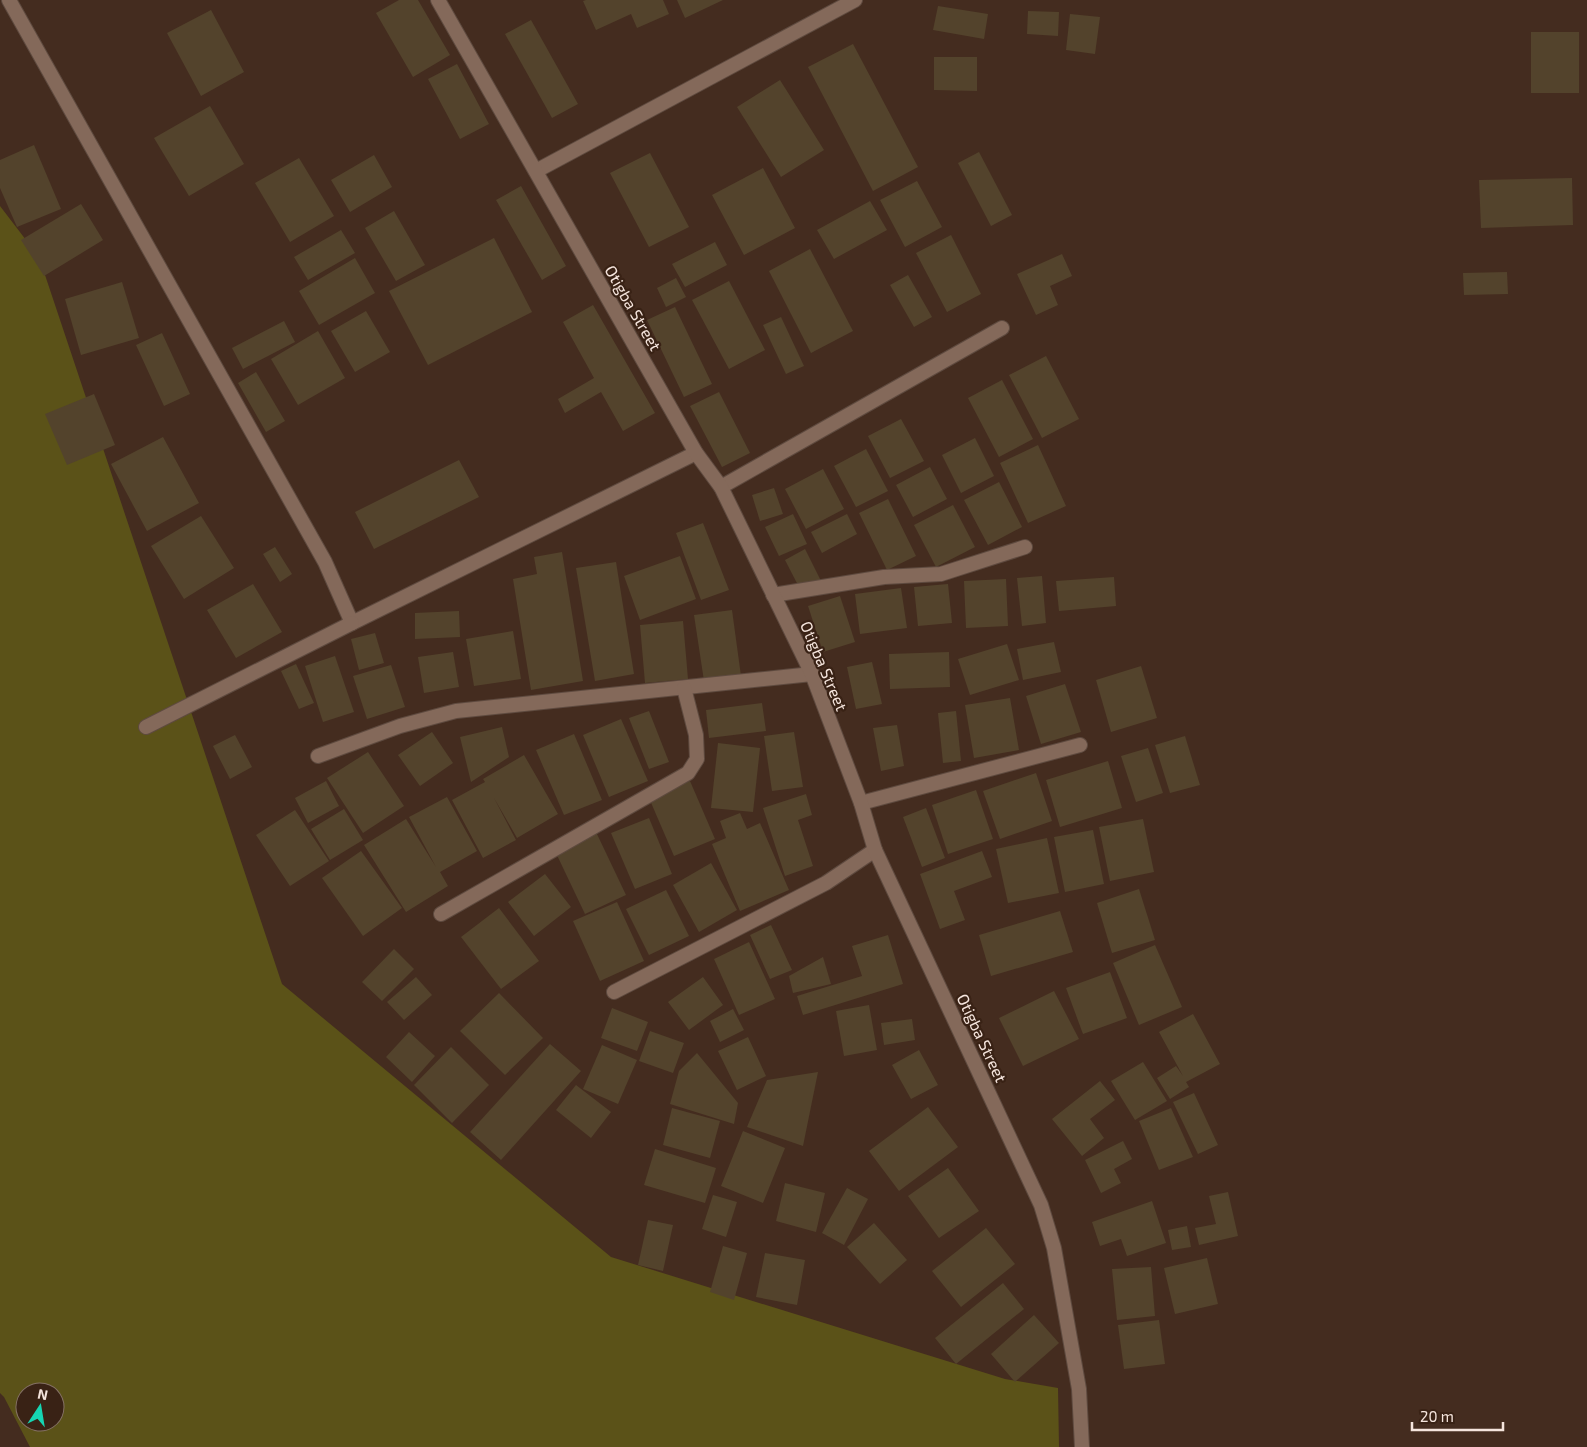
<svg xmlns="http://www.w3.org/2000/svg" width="1587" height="1447" viewBox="0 0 1587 1447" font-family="'Exo 2',sans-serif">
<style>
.green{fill:#5b5218;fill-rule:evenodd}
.building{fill:#53432c}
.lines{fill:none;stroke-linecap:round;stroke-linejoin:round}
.minor-casing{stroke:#5e4a3f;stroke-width:16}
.tertiary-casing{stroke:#5e4a3f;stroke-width:16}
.minor{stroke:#84695a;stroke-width:14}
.tertiary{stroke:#84695a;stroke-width:14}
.labels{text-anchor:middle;stroke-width:4.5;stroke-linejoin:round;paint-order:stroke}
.street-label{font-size:16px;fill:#f5e5dd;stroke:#392215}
</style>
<rect width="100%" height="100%" fill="#442c1f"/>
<path class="green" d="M0,206L39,257L282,984L611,1257L1005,1379L1058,1388L1059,1447H30L4,1397L0,1393ZM25,1392H55V1422H25Z"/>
<g class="building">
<path d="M399,0H418L450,55L413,77L376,13Z"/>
<path d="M586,0H663L669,14L637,28L631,14L596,30L583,1Z"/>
<path d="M677,0H723L685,18Z"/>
<path d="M938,6L988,14L984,39L933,30Z"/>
<path d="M211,10L244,72L201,96L167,33Z"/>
<path d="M1028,11L1059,12L1058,36L1027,34Z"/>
<path d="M1070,14L1100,17L1095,54L1066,50Z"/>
<path d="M531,20L578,104L552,118L505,34Z"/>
<rect x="1531" y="32" width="48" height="61"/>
<path d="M853,44L918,167L873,191L808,67Z"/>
<path d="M934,57H977V91L934,90Z"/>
<path d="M457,64L489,124L460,139L428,79Z"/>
<path d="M780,80L824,150L781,177L737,107Z"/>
<path d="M210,106L244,164L189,196L154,138Z"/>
<path d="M34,145L61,209L17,227L0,188V160Z"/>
<path d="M979,152L1012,215L991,226L958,163Z"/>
<path d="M650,153L689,227L649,247L610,173Z"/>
<path d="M374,155L392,187L350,212L331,180Z"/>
<path d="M299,158L334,216L290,242L255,183Z"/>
<path d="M763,168L795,228L744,255L712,195Z"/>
<path d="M1572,178L1573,225L1481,228L1479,180Z"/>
<path d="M917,181L942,227L905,247L880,200Z"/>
<path d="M521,186L566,266L542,280L496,200Z"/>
<path d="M870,201L887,230L834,259L817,230Z"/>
<path d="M81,204L103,240L44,276L21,240Z"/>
<path d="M394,211L425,265L396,281L365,228Z"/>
<path d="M341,230L355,253L308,280L294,257Z"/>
<path d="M951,235L981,294L947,312L916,253Z"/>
<path d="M494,238L532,312L428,365L389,291Z"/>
<path d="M715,242L727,265L685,287L672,264Z"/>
<path d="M810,249L853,331L811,353L769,271Z"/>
<path d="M1062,254L1072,276L1050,286L1058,305L1036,315L1017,274Z"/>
<path d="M355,258L375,293L319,325L299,291Z"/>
<path d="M1507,272L1508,294L1464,295L1463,273Z"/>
<path d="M908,275L932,317L914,327L890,285Z"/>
<path d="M676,278L686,297L666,307L657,288Z"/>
<path d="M729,281L765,350L729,369L692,300Z"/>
<path d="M122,282L139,338L81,355L65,299Z"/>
<path d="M593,305L655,413L623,431L601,392L565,413L558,399L594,378L563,322Z"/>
<path d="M675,307L712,384L684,397L647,320Z"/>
<path d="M366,311L390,352L355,372L331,331Z"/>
<path d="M781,317L804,366L786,374L763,325Z"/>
<path d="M284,321L295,342L243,369L232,348Z"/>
<path d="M318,331L345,378L298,405L271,359Z"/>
<path d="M162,333L190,394L164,406L136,345Z"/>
<path d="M1046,356L1079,419L1042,438L1009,375Z"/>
<path d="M256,372L285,421L266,432L238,383Z"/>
<path d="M1002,380L1033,439L999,457L968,398Z"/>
<path d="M719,392L750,453L722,467L690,406Z"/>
<path d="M94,394L115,445L67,465L45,414Z"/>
<path d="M901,419L924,461L890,478L868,436Z"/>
<path d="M163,437L199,503L147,531L111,464Z"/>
<path d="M975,438L994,476L961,493L942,455Z"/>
<path d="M1038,445L1066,506L1028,523L1000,463Z"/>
<path d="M866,449L888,491L856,507L834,466Z"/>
<path d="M459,460L479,497L374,549L355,512Z"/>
<path d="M930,467L947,499L913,517L896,485Z"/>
<path d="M823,469L844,509L806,529L785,489Z"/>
<path d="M999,482L1022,527L988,545L964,500Z"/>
<path d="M774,488L783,514L760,521L752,495Z"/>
<path d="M888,499L916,556L887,570L859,513Z"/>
<path d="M953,505L975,547L936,567L914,525Z"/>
<path d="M793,514L807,544L779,556L765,527Z"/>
<path d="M847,514L857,534L822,553L811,532Z"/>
<path d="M201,516L234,568L184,599L151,546Z"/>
<path d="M703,523L729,590L701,600L676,533Z"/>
<path d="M275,547L292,574L280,582L263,554Z"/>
<path d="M805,549L821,581L801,591L785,560Z"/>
<path d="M562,552L583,681L531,690L513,579L537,574L534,557Z"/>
<path d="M680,556L696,599L640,620L624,576Z"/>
<path d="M616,562L634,674L595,681L576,568Z"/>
<path d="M1042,576L1046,623L1022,626L1017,578Z"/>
<path d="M1114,577L1116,606L1059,611L1056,581Z"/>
<path d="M1006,579L1008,626L966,628L964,581Z"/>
<path d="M253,584L282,632L236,658L207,610Z"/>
<path d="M948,584L952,623L918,626L914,587Z"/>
<path d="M901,588L907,628L860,634L855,594Z"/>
<path d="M840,596L855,642L823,652L808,606Z"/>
<path d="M732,610L741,676L704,681L694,615Z"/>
<path d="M459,611L460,637L415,639V613Z"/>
<path d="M683,621L688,679L645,683L640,625Z"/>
<path d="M513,631L521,679L474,686L466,639Z"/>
<path d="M375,633L384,663L359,670L351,639Z"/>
<path d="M1054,642L1061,672L1023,680L1017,649Z"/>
<path d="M1007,644L1019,680L970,695L958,659Z"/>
<path d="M453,652L459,687L424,693L418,657Z"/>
<path d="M949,652L950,687L890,689L889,654Z"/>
<path d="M335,656L354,712L323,722L305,666Z"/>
<path d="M872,662L882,704L856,709L847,667Z"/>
<path d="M296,664L314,703L299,709L281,671Z"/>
<path d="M391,665L405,707L367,719L353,676Z"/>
<path d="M1141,666L1157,718L1111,732L1096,680Z"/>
<path d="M1065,684L1081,732L1041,744L1026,696Z"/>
<path d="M1010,698L1019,750L974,758L965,705Z"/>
<path d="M762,703L766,731L709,738L706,710Z"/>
<path d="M649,711L669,762L649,769L629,718Z"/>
<path d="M956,711L961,761L943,763L938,713Z"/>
<path d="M621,719L648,781L609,797L583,735Z"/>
<path d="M897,725L904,766L881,771L873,728Z"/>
<path d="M502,727L509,757L471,782L460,737Z"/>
<path d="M432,732L453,763L420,786L398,755Z"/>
<path d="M794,732L803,787L772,791L764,736Z"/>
<path d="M574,734L602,800L564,815L536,750Z"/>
<path d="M235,735L252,767L230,779L213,746Z"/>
<path d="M1185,736L1200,785L1170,793L1155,745Z"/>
<path d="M718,743L760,748L753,812L711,808Z"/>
<path d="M1148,748L1163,793L1136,802L1121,756Z"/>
<path d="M368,752L404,806L363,833L327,778Z"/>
<path d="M524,755L558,814L517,838L494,798L516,840L483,858L452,800L485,782L483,779Z"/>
<path d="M1108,761L1122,808L1060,827L1046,780Z"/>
<path d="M1036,773L1052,821L1000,839L983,791Z"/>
<path d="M326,781L339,806L308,823L295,798Z"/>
<path d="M690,781L715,839L674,856L649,798Z"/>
<path d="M976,790L993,839L948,854L932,805Z"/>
<path d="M806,794L812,815L798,820L813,866L785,876L763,808Z"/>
<path d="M447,797L477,851L440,872L448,886L406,912L364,845L406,819L436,867L409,817Z"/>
<path d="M926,808L945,858L922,867L903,817Z"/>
<path d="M344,809L363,840L330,860L311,829Z"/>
<path d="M295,810L329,861L290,886L256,835Z"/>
<path d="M740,813L747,829L760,823L789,890L740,911L712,844L726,838L720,821Z"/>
<path d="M649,818L672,874L635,889L611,833Z"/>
<path d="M1143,819L1154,872L1110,881L1099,827Z"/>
<path d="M1093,830L1104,884L1065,892L1054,837Z"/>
<path d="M596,832L626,895L585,914L555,851Z"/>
<path d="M1047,838L1059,893L1008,903L996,849Z"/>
<path d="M361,851L402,908L363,936L322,878Z"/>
<path d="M982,851L992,877L954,891L965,920L940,929L920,874Z"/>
<path d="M711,863L737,910L699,932L673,885Z"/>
<path d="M545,874L571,907L534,936L508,902Z"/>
<path d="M1139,889L1155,940L1112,953L1097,903Z"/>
<path d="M666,890L689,936L649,955L626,909Z"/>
<path d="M617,902L644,961L600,981L573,921Z"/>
<path d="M499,908L539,961L501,989L461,937Z"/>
<path d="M1060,911L1073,952L991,976L979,935Z"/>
<path d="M771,925L792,970L770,979L750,935Z"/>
<path d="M888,935L903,984L803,1015L797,996L862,976L852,946Z"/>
<path d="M749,942L775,999L739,1015L714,959Z"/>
<path d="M1155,945L1182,1007L1139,1025L1113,963Z"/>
<path d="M394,949L414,969L382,1001L362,982Z"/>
<path d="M823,957L831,984L793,993L789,976Z"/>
<path d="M1110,972L1127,1018L1083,1034L1066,988Z"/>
<path d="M416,977L432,995L404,1020L387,1002Z"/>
<path d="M703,977L723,1005L689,1030L668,1002Z"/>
<path d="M1054,991L1079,1039L1023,1066L999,1018Z"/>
<path d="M499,993L543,1038L505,1075L460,1031Z"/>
<path d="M869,1005L877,1050L844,1056L836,1011Z"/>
<path d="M612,1008L648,1022L637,1051L601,1038Z"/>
<path d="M733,1009L744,1030L720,1042L710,1021Z"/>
<path d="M1193,1014L1220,1064L1186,1082L1189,1087L1170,1099L1157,1078L1176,1066L1183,1076L1159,1032Z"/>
<path d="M912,1019L915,1040L884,1045L881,1023Z"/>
<path d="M650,1031L684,1043L673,1073L639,1061Z"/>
<path d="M409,1032L435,1056L412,1082L386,1057Z"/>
<path d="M748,1037L766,1076L737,1090L718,1051Z"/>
<path d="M550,1044L581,1071L501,1160L470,1132Z"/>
<path d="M602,1045L637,1060L618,1104L583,1089Z"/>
<path d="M451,1047L489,1085L452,1123L414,1085Z"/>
<path d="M919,1050L938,1085L911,1099L892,1065Z"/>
<path d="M697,1053L738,1103L734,1124L670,1104L679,1071Z"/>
<path d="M1143,1062L1167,1101L1135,1120L1111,1081Z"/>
<path d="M818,1072L803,1146L747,1127L767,1080Z"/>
<path d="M1100,1081L1115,1100L1090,1119L1104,1138L1082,1156L1052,1119Z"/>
<path d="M576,1085L611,1112L591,1138L556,1110Z"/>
<path d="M1194,1093L1218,1145L1198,1154L1173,1102Z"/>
<path d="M928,1107L958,1147L899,1191L869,1151Z"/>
<path d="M672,1108L720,1121L710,1158L663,1145Z"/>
<path d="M1171,1108L1193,1157L1159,1170L1139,1121Z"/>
<path d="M743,1131L785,1148L763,1203L721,1186Z"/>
<path d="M1123,1141L1132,1159L1114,1169L1121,1183L1101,1193L1085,1160Z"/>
<path d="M655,1149L716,1168L705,1203L644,1185Z"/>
<path d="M948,1168L979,1211L939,1238L908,1196Z"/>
<path d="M785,1183L825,1193L816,1232L776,1221Z"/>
<path d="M847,1188L868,1199L844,1245L822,1233Z"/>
<path d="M1228,1192L1238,1236L1199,1245L1195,1228L1216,1224L1209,1196Z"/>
<path d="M713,1195L737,1202L726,1237L702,1229Z"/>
<path d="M1152,1201L1166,1243L1127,1256L1121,1239L1100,1246L1092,1222Z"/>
<path d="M648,1220L673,1225L663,1271L638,1265Z"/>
<path d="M874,1223L907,1260L880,1284L847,1247Z"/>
<path d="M1187,1226L1191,1247L1172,1250L1168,1230Z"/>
<path d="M986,1228L1015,1264L961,1307L932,1271Z"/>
<path d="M723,1246L747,1253L734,1300L710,1292Z"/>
<path d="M765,1253L805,1260L797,1305L756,1297Z"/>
<path d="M1207,1258L1218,1304L1175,1314L1164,1268Z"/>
<path d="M1151,1267L1155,1316L1117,1320L1112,1269Z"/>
<path d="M1003,1283L1024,1309L956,1364L935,1338Z"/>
<path d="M1034,1315L1059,1343L1015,1382L991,1354Z"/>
<path d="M1159,1320L1165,1364L1124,1369L1118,1325Z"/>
</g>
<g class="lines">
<defs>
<g id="minor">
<path d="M9,0L325,562L352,623L696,453"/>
<path d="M536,171L855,0"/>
<path d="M721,487L1002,328"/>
<path d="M773,595L884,577L941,574L1025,547"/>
<path d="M146,727L352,623"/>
<path d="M318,756L400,726L456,711L812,674"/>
<path d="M861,803L1080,745"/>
<path d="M441,914L688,773L697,759L696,735L684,688"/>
<path d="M614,992L826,883L875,850"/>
</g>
<path id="tertiary" d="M438,0L696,453L721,487L812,674L861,803L875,850L1041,1205L1054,1248L1079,1389L1082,1447"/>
</defs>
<use href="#minor" class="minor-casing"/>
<use href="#tertiary" class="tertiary-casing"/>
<use href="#minor" class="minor"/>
<use href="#tertiary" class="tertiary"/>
</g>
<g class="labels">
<g class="street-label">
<text transform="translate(633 308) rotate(60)" y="6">Otigba Street</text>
<text transform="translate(824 666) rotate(67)" y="6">Otigba Street</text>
<text transform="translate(982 1038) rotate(65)" y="6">Otigba Street</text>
</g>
</g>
<g transform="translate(40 1407) rotate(12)"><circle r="24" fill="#392215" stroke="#847065"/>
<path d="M0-4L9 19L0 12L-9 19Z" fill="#16d5b3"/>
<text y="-8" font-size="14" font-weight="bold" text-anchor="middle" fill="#f5e5dd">N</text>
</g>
<path d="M1412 1422v8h91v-8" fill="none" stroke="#f5e5dd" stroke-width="2.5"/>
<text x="1420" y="1422" font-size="15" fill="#f5e5dd" stroke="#392215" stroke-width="4" paint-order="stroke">20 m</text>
</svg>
